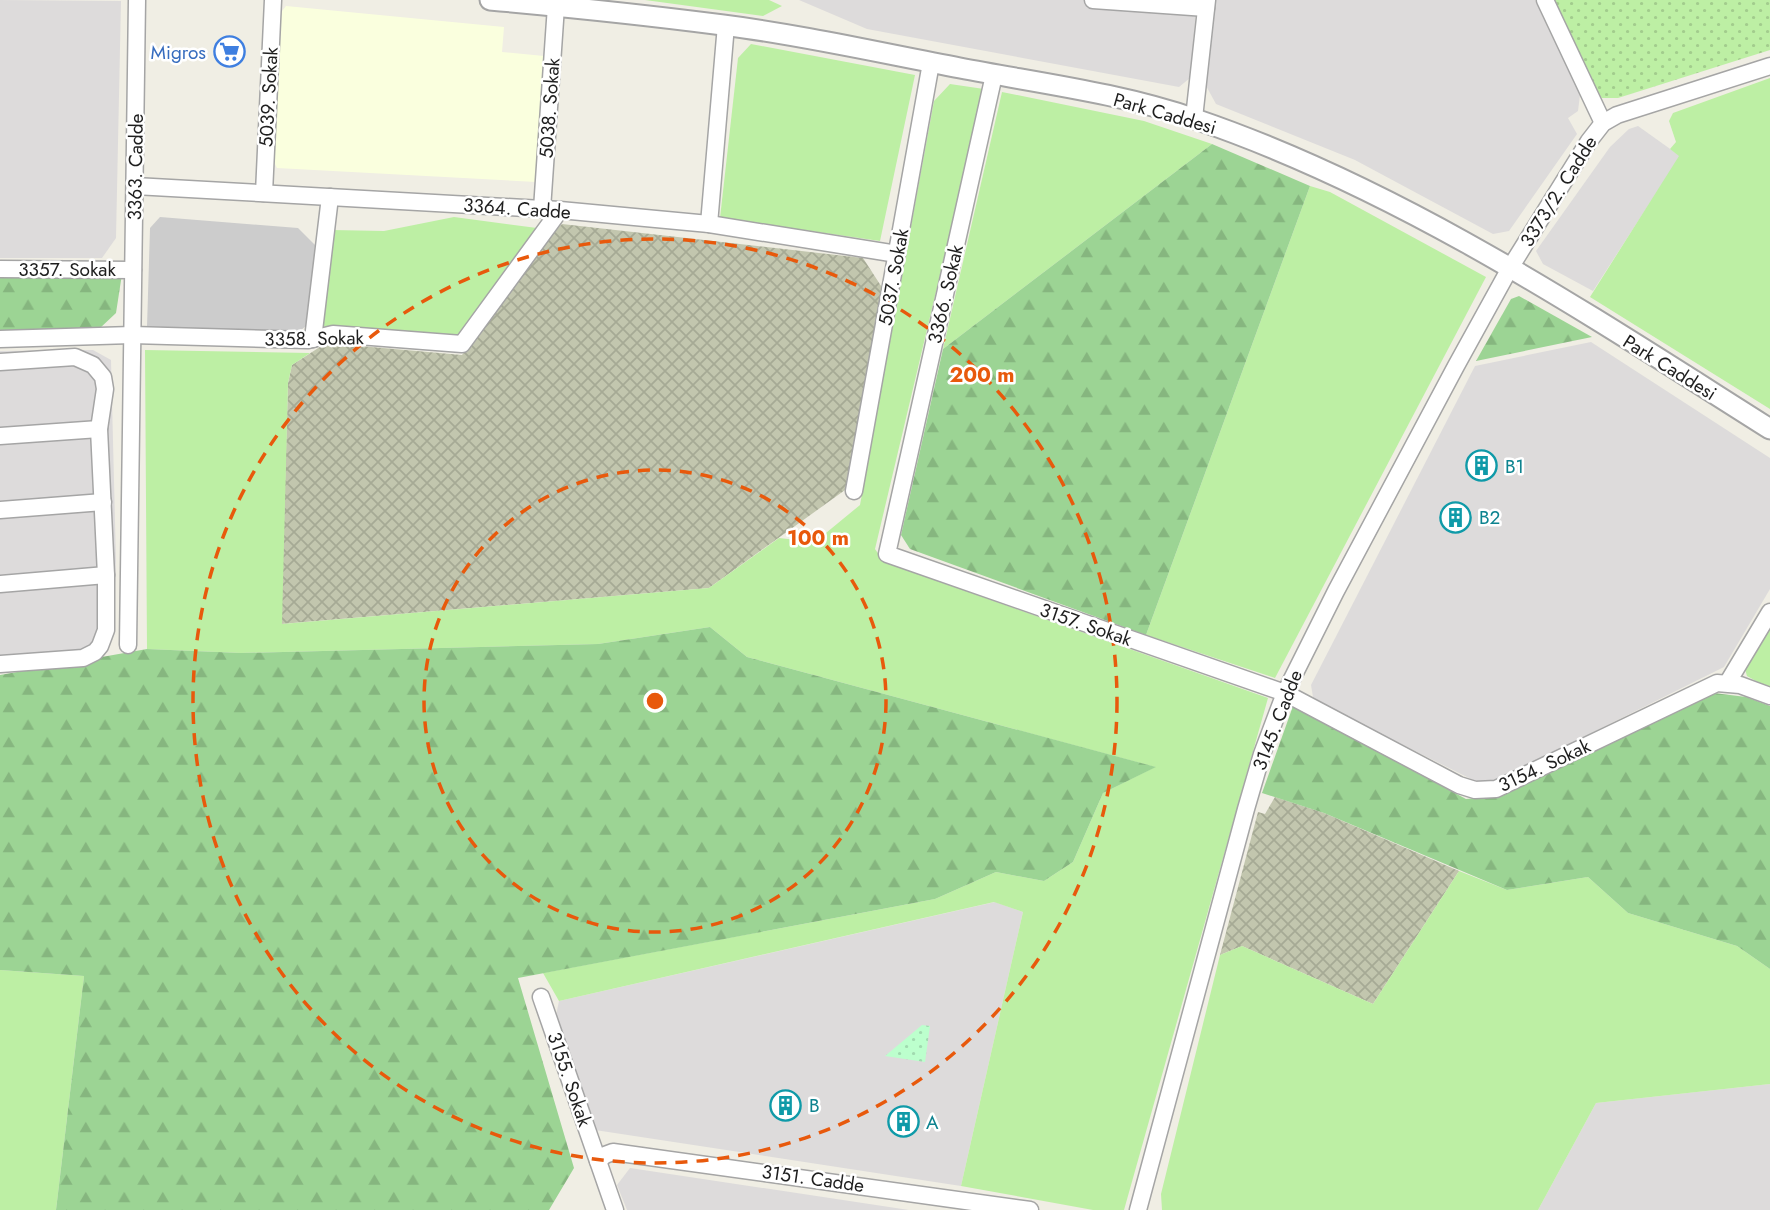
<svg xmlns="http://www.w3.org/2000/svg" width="1770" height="1210" viewBox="0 0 1770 1210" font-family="Jost,sans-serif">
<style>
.residential{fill:#dddbdb}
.education{fill:#faffde}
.religious{fill:#ccc}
.construction{fill:url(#construction-cross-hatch)}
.grass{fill:#bdefa4}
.forest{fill:url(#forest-firs)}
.park{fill:url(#park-dots)}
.garden{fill:url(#garden-dots)}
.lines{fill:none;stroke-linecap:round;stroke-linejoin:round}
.minor-casing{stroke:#a5a5a5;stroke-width:19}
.tertiary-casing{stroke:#a5a5a5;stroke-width:23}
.minor{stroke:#fff;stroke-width:16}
.tertiary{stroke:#fff;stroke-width:19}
.ring{fill:none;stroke:#e8590c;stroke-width:3.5;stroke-dasharray:12 9}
.labels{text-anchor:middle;stroke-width:5;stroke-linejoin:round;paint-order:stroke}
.shop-label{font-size:19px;fill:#366cbe;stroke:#fff;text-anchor:end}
.street-label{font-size:19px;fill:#1e1e1e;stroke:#fff}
.culture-label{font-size:19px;fill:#0d838f;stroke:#fff;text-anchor:start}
.centre{fill:#e8590c;stroke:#fff;stroke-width:3.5}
.ring-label{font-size:21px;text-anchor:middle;font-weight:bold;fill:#e8590c;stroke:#fff;stroke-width:5;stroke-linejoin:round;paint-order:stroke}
</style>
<defs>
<pattern id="construction-cross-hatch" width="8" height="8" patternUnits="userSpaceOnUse" patternTransform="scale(1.75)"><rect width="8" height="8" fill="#c2c6ae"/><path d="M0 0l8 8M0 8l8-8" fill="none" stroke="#a6aa95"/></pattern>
<pattern id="forest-firs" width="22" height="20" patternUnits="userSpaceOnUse" patternTransform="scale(1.75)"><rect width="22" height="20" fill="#9cd494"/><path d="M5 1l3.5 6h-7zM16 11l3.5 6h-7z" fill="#86b67f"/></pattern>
<pattern id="park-dots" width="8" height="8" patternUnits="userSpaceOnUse" patternTransform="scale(1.75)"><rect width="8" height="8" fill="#bcffcd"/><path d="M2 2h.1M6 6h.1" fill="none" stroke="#a1dab0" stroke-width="1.8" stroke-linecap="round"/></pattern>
<pattern id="garden-dots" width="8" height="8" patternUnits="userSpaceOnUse" patternTransform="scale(1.75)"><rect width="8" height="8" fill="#bdefa4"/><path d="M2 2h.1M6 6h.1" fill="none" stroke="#a2cc8d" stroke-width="1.8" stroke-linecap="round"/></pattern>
</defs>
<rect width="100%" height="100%" fill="#f0eee4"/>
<g class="residential">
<path d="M0,0L121,1L116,238L102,258H0Z"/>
<path d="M799,0H1197L1190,78L1179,87L867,29Z"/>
<path d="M1212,0H1535L1580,95L1578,111L1568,118L1577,134L1509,231L1493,234L1355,160L1216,104L1204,82Z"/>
<path d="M1638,126L1680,156L1593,291L1543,264L1536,251L1610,147L1629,129Z"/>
<path d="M1591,342L1770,458V589L1724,667L1485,786L1319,703L1313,697L1311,685L1475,366Z"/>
<path d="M93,350L111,360L116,561L113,635L99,659L0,667V351Z"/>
<path d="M995,902L1023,912L961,1186L595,1130L555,1020L559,1001Z"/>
<path d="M1770,1084V1210H1538L1596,1103Z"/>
<path d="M630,1168L909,1210H627L617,1185Z"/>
</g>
<path class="education" d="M286,6L504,27L502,52L544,56L536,182L277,168L273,160L279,15Z"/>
<path class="religious" d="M160,217L298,228L315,245L308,324L299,332L147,327L150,228Z"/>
<g class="construction">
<path d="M562,224L863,258L883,289L845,490L709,588L281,624L288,383L292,365L326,343L462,355L550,235Z"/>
<path d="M1275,797L1324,813L1459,871L1373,1004L1242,946L1220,955L1258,812L1265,814Z"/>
</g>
<g class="grass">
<path d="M645,0H769L782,6L763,16Z"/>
<path d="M751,44L915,75L880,241L720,218L738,58Z"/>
<path d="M1770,78V409L1590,297L1679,156L1670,149L1676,142L1669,121L1673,113Z"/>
<path d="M950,84L984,89L875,549L884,562L1268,698L1124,1210H1093L961,1186L1023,912L994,902L559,1001L543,973L935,899L996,872L1044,881L1073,862L1103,793L1155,767L747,657L710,627L598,644L241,653L147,649L145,350L310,353L292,365L288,383L282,624L709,588L779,538L815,542L860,505L934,101Z"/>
<path d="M1002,92L1144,121L1212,144L943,349Z"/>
<path d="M1310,186L1330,192L1486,277L1275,678L1146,635Z"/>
<path d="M454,217L537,228L456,337L319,326L332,230L384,231Z"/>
<path d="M1770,626V689L1747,676L1745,669Z"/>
<path d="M1459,871L1507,890L1588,877L1628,913L1737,946L1770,969V1084L1596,1103L1538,1210H1162L1161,1194L1220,955L1242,946L1373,1004Z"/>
<path d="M0,970L84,976L56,1210H0Z"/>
</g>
<g class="forest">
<path d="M1212,144L1310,186L1146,635L910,549L901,535L943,349Z"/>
<path d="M0,274H122L116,313L99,329L0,332Z"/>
<path d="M1519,296L1592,337L1476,361L1511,299Z"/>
<path d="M710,627L747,657L1156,767L1103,793L1073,862L1044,881L996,872L935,899L518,978L574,1168L549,1210H56L84,976L0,970V675L147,649L241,653L598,644Z"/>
<path d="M1714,693L1746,697L1770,706V969L1737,946L1628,913L1588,877L1507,890L1324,813L1262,793L1293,706L1466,799L1502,796Z"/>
</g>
<path class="park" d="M922,1025L930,1026L925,1062L885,1056Z"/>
<path class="garden" d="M1550,0H1770V50L1618,98H1602L1592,91Z"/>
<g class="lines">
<defs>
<g id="minor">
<path d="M1093,0L1206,8"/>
<path d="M1545,0L1603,123"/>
<path d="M994,75L887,554L1285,693L1459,785L1475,790L1496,789L1717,683L1740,685L1770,696"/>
<path d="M1194,118L1207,0"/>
<path d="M135,186L560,210L709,224L897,254"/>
<path d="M264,193L273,0"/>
<path d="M542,209L556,6"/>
<path d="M709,224L726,25"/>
<path d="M0,269L133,270"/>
<path d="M0,339L132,335L308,340L333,334L462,344L560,210"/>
<path d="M313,339L330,197"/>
<path d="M0,362L75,357L93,365L103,377L105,389L99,429L106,575V630L100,646L95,652L83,658L0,664"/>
<path d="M0,436L99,429"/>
<path d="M854,491L931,63"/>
<path d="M0,510L103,502"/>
<path d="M0,584L106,575"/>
<path d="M128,645L137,0"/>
<path d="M1728,682L1770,612"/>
<path d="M541,997L615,1210"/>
<path d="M598,1161L605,1155L613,1152L1030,1210"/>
<path d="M1138,1210L1246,809L1262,754L1285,693L1336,591L1456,366L1510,268L1589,141L1603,123L1617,115L1770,66"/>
</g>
<path id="tertiary" d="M490,0C568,7 646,15 723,25C802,35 881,53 960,68C1038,83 1120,93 1195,119C1401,189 1588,314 1770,429"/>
</defs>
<use href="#minor" class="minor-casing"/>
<use href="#tertiary" class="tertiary-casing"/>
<use href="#minor" class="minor"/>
<use href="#tertiary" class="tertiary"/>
</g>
<g class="ring">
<circle cx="655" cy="701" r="231"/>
<circle cx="655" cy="701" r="462"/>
</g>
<defs>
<symbol id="supermarket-ring" viewBox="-11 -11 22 22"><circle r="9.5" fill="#fff" stroke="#3f7fe0" stroke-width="1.5"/><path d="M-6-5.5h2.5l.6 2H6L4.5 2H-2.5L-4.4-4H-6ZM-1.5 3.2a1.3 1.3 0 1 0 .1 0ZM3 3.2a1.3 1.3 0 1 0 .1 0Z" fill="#3f7fe0"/></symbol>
<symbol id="building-ring" viewBox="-11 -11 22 22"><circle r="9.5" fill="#fff" stroke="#0f9aa8" stroke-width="1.5"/><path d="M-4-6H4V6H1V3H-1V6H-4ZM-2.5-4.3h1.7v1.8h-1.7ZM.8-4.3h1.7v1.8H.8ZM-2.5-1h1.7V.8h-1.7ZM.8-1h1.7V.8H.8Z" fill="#0f9aa8"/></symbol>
</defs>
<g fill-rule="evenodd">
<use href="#supermarket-ring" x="212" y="34" width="35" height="35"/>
<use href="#building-ring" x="1464" y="448" width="35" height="35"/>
<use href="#building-ring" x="1438" y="500" width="35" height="35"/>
<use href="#building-ring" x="768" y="1088" width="35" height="35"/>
<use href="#building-ring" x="886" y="1104" width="35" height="35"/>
</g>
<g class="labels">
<g class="shop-label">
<text x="206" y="59">Migros</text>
</g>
<g class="street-label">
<text transform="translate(268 97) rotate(-87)" y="7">5039. Sokak</text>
<text transform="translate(549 108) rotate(-86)" y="7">5038. Sokak</text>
<text transform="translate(1165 113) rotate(16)" y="7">Park Caddesi</text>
<text transform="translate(135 167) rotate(-89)" y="7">3363. Cadde</text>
<text transform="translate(1558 191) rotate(-58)" y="7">3373/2. Cadde</text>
<text transform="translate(517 208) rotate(4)" y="7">3364. Cadde</text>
<text x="67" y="276">3357. Sokak</text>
<text transform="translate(893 277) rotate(-80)" y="7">5037. Sokak</text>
<text transform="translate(945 294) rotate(-77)" y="7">3366. Sokak</text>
<text transform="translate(314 338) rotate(-1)" y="7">3358. Sokak</text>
<text transform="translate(1670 367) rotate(32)" y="7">Park Caddesi</text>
<text transform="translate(1086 624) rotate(19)" y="7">3157. Sokak</text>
<text transform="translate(1277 720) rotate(-69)" y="7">3145. Cadde</text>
<text transform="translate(1544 765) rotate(-25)" y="7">3154. Sokak</text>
<text transform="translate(570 1079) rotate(71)" y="7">3155. Sokak</text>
<text transform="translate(813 1178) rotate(8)" y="7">3151. Cadde</text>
</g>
<g class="culture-label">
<text x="1505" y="473">B1</text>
<text x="1479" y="524">B2</text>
<text x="809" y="1112">B</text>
<text x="926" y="1129">A</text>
</g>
</g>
<circle cx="655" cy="701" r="10" class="centre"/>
<g class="ring-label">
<text x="982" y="382">200 m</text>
<text x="818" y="545">100 m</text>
</g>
</svg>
